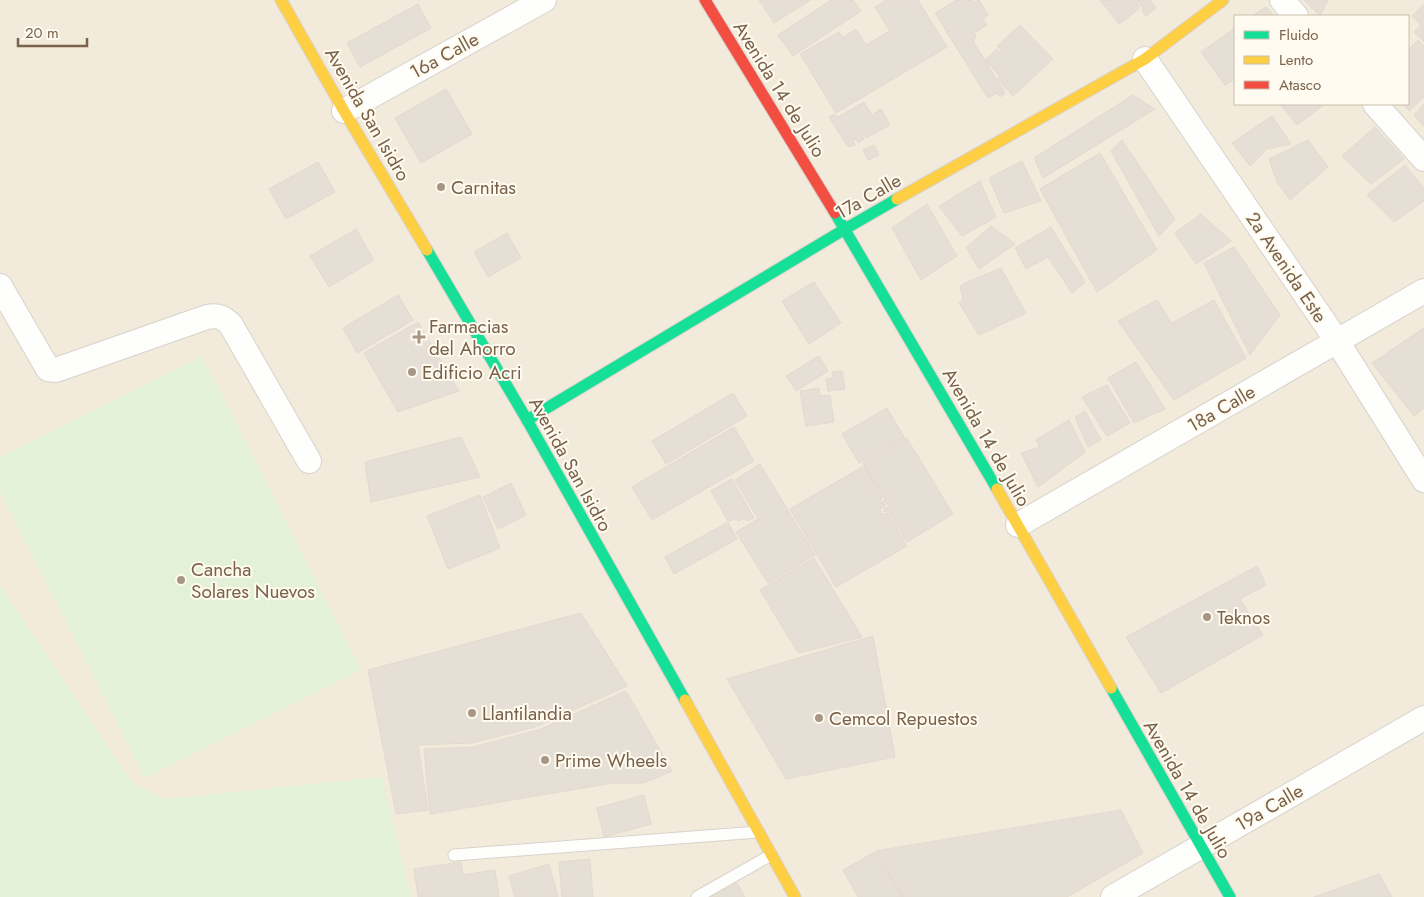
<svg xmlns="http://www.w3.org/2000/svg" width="1424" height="897" viewBox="0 0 1424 897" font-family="Jost,sans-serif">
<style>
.residential{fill:#f2eadb;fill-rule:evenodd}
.green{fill:#e2f1d7}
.building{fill:#e6dfd5;stroke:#e2dacf}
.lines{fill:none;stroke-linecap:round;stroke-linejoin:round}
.lane-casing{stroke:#d8d3cc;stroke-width:13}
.street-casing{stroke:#d8d3cc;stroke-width:26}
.fast-casing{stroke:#d9d3cb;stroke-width:13}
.slow-casing{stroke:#d9d3cb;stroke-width:13}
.jam-casing{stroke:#d9d3cb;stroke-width:13}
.lane{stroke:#fefefc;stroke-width:11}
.street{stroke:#fefefc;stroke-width:24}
.fast{stroke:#16e098;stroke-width:11}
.slow{stroke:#ffcf43;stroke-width:11}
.jam{stroke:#f24e42;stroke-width:11}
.poi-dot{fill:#a69683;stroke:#fffbf0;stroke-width:2}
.labels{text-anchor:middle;stroke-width:4;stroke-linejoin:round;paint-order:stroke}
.street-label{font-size:19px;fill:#7a624a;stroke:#fffbf0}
.poi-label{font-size:19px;fill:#7a624a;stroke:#fffbf0;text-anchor:start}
</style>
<rect width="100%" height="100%" fill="#f9f6ee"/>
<path class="residential" d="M0,0H1424V897H0ZM1235,16H1408V104H1235Z"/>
<g class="green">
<path d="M202,356L361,670L145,778L0,491V457Z"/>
<path d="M0,586L132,782L163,799L382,777L411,897H0Z"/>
</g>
<g class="building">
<path d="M759,0H811L774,23Z"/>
<path d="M831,0H853L861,11L793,56L778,35Z"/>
<path d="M886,0H918L947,47L836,113L800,54L839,32L842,38L856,29L866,45L890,31L875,7Z"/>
<path d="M957,0H972L973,3L979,0L988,15L983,19L987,25L974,33L976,36L973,41L1005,93L1000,97L997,93L988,98L935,13Z"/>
<path d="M1100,0H1134L1140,8L1119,24Z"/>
<path d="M1136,0H1150L1156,8L1146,16L1142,11L1143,8Z"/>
<path d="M1304,0H1328L1320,16Z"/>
<path d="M418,4L431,28L360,67L347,43Z"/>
<path d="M1424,4V42L1414,32L1421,25L1412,16Z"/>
<path d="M1266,7L1274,16H1252Z"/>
<path d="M1020,25L1053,59L1013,96L997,79L1000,76L985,60L997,49L1000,52L1002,51L997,46Z"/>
<path d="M1235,28V79L1225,85L1201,52Z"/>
<path d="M1418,40L1424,46V97L1409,111L1402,104H1408V50Z"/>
<path d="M446,89L472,134L421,163L395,118Z"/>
<path d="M1133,95L1155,109L1043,178L1034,158Z"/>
<path d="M864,102L872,115L881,109L890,125L866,138L862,132H860L864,139L858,143L856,139L853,140L855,145L848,147L829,117L834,114L838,117Z"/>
<path d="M1280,104H1325L1297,125Z"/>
<path d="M1424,104V127L1414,115Z"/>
<path d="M1272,116L1291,144L1267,149L1250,166L1232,143Z"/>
<path d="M1375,127L1404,159L1371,184L1342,156Z"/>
<path d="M1122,140L1175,219L1159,236L1111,151Z"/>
<path d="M1308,140L1328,167L1290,200L1277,182L1269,159Z"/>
<path d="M874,145L879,155L868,160L863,150Z"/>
<path d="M1100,153L1157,250L1097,292L1040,189Z"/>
<path d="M1022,161L1041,201L1004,213L989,178Z"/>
<path d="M318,162L335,192L286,219L269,189Z"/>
<path d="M1405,165L1424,188V201L1394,222L1367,195Z"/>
<path d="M980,181L996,217L962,236L939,206Z"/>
<path d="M927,204L957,256L921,280L892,228Z"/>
<path d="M1201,214L1231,241L1196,264L1175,233Z"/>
<path d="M991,226L1015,244L979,269L966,248Z"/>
<path d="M1051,227L1085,282L1072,293L1048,257L1026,269L1015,248Z"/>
<path d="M356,229L374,260L329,287L310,256Z"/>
<path d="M507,233L521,258L488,277L474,252Z"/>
<path d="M1234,247L1280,315L1250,355L1204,263Z"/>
<path d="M1001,268L1026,313L979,335L959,303L963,299L960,287L965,283Z"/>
<path d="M814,282L841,323L809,344L782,301Z"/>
<path d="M398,295L413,320L357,353L343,328Z"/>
<path d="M1157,300L1172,323L1214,300L1246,358L1174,400L1118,321Z"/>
<path d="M418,322L459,391L398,412L364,353Z"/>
<path d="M1424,328V408L1414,416L1372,363Z"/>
<path d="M819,356L828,371L796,391L786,376Z"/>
<path d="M1136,362L1165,409L1134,423L1108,378Z"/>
<path d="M842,371L845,389L828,391L826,379L833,378L832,372Z"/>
<path d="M1107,385L1130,423L1107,436L1082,397Z"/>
<path d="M819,388L820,396L830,395L834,422L806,426L800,391Z"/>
<path d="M733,393L747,416L666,464L652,441Z"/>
<path d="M887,408L904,437L859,463L842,434Z"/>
<path d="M1085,411L1101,440L1088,447L1075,417Z"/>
<path d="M1069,420L1085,452L1038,487L1021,453L1040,447L1036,440Z"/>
<path d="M734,427L754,461L652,520L632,487Z"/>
<path d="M461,437L480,477L371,502L365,462Z"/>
<path d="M906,437L953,514L907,542L888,511L884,512L883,509L889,507L887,503L882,502L885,499L863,463Z"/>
<path d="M760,464L815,555L768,583L736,532L758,519L735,480Z"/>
<path d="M864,466L882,497L880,502L886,505L880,509L883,515L887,513L907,546L836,587L790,509Z"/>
<path d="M732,479L754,518L747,521L744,518L739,521L736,519L728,521L711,491Z"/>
<path d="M511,483L526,515L498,529L483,497Z"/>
<path d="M480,495L500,548L448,569L427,516Z"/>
<path d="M728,522L737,539L674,574L665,557Z"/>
<path d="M814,558L862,637L798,653L760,590Z"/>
<path d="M1257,566L1266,585L1240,599L1263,635L1161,693L1126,637Z"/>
<path d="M581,613L627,686L535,727L472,743L418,745L428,810L396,814L368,670Z"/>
<path d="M873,636L895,757L786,779L727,679Z"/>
<path d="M626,691L672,771L644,783H613L430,814L424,749L473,747L541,729Z"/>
<path d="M644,795L651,824L604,837L597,808Z"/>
<path d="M1121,810L1143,853L1067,897H903L876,851Z"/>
<path d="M875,852L902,897H858L843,870Z"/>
<path d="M590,859L593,897H562L559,862Z"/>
<path d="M461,862L463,875L495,870L499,897H418L414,869Z"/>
<path d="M549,864L558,897H515L509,876Z"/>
<path d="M1379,874L1392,897H1314Z"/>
<path d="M737,883L745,897H711Z"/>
</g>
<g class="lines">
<defs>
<g id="lane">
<path d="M454,855L758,832"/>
<path d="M697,897L771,855"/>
</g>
<g id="street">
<path d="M1282,0L1296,16"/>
<path d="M1145,59L1337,341L1424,480"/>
<path d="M1375,104L1424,159"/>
<path d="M344,111L544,0"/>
<path d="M0,286L48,369L56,370L207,317C218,315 223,317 231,325L309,461"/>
<path d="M1018,525L1424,291"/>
<path d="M1113,897L1424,718"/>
</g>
<g id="fast">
<path d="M835,213L997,489"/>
<path d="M427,250L527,420L685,700"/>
<path d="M527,420L845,229L897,199"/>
<path d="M1111,688L1230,897"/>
</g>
<g id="slow">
<path d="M281,0L344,111L427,250"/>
<path d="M897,199L1145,59L1223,0"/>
<path d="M997,489L1111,688"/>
<path d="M685,700L795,897"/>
</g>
<path id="jam" d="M705,0L835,213"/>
</defs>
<use href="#lane" class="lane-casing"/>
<use href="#street" class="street-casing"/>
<use href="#fast" class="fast-casing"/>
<use href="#slow" class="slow-casing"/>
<use href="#jam" class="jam-casing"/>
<use href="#lane" class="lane"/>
<use href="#street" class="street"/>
<use href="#fast" class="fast"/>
<use href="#slow" class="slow"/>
<use href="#jam" class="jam"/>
</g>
<g class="poi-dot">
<circle cx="441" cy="187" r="5"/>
<path d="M416.5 329.5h5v5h5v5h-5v5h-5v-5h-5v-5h5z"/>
<circle cx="412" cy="372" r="5"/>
<circle cx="181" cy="580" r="5"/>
<circle cx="1207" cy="617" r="5"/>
<circle cx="472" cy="713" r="5"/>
<circle cx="819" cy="718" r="5"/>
<circle cx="545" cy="760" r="5"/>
</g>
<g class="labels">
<g class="street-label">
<text transform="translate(444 55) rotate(-29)" y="7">16a Calle</text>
<text transform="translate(780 89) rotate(58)" y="7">Avenida 14 de Julio</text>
<text transform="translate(368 114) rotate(60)" y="7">Avenida San Isidro</text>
<text transform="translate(868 196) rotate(-30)" y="7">17a Calle</text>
<text transform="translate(1287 267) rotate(56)" y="7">2a Avenida Este</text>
<text transform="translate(1221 408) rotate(-30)" y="7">18a Calle</text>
<text transform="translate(987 437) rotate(60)" y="7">Avenida 14 de Julio</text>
<text transform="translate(571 464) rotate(61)" y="7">Avenida San Isidro</text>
<text transform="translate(1188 789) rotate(60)" y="7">Avenida 14 de Julio</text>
<text transform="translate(1269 807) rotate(-30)" y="7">19a Calle</text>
</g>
<g class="poi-label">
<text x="451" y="194">Carnitas</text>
<text x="429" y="333">Farmacias<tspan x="429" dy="22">del Ahorro</tspan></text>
<text x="422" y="379">Edificio Acri</text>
<text x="191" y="576">Cancha<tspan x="191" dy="22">Solares Nuevos</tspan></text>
<text x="1217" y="624">Teknos</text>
<text x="482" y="720">Llantilandia</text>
<text x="829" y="725">Cemcol Repuestos</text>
<text x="555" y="767">Prime Wheels</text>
</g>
</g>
<rect x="1234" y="15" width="175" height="90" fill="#fffbf0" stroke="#cabeae"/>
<rect x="1244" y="31" width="25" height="8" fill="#16e098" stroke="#cabeae"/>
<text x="1279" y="40" font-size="15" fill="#7a624a">Fluido</text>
<rect x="1244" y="56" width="25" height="8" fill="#ffcf43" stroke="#cabeae"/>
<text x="1279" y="65" font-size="15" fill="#7a624a">Lento</text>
<rect x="1244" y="81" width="25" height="8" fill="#f24e42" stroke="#cabeae"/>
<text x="1279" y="90" font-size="15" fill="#7a624a">Atasco</text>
<path d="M18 38v8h69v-8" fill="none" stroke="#7a624a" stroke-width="2.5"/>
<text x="25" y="38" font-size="15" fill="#7a624a" stroke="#fffbf0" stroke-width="4" paint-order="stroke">20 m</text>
</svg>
